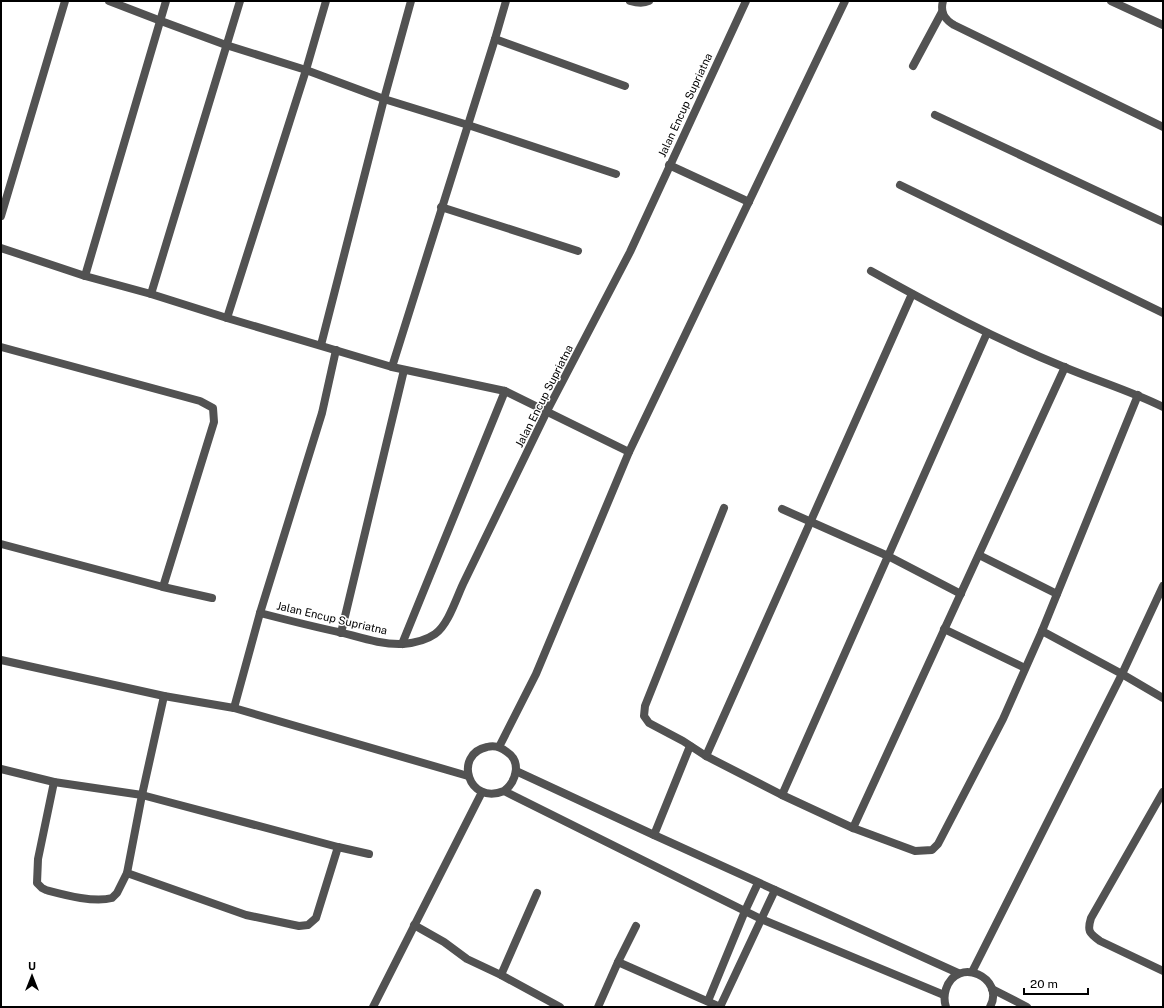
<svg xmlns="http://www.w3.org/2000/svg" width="1164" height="1008" viewBox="0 0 1164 1008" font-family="'Public Sans',sans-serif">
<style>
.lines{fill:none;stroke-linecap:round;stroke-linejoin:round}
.street{stroke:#525252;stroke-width:8}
.labels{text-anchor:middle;stroke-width:3;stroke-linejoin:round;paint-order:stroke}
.street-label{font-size:11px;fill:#000;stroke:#fff}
</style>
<rect width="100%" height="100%" fill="#fff"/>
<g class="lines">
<g class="street">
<path d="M109,1L161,21L226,45L306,70L384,99L468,125L616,174"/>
<path d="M630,1C637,3 643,4 649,1"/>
<path d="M943,1C940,12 944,19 954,25L1163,127"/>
<path d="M1111,1L1163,25"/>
<path d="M495,39L625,86"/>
<path d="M913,66L942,12"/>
<path d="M935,115L1163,222"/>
<path d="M669,165L749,202"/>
<path d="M900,185L1163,313"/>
<path d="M441,207L578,251"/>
<path d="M1,216L65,1"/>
<path d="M1,248L85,276L151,294L227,318L392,367L505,391L629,452"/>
<path d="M871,271C934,306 997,340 1064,367C1097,381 1131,391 1163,407"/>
<path d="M85,276L166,1"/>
<path d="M151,294L240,1"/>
<path d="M227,318L306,70L326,1"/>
<path d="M321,345L384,99L411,1"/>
<path d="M1,347L200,401L213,408L214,422L163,587"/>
<path d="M392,367L495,39L506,1"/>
<path d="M724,508L645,706L644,716L649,723L683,741L706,756L782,795L853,828L915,851L932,850L938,844L1003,719L1042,631L1138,395"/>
<path d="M782,509L888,556L961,594"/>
<path d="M1,544L163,587L212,598"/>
<path d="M979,555L1057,594"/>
<path d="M260,613C287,620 315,627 343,633C362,638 383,645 403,644C414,643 425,641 435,634C448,625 456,599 463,584L547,411L630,252L746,1"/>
<path d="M944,629L1025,668"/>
<path d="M1042,631L1122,674L1163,698"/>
<path d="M341,633L404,370"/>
<path d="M402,644L505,391"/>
<path d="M1,660L164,696L234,708L468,776"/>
<path d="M234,708L260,613L322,413L336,350"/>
<path d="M499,747L536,674L629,452L845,1"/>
<path d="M706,756L912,294"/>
<path d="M1,769L54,782L142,795L338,847L369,854"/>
<path d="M516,771L654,835L958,973"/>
<path d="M54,782L38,859L37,883L42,888L46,890C65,895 94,903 112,898L117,893L127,873L142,795L164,696"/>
<path d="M504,791C516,782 522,762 507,752C501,747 494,745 487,747C453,754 468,806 504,791L761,919L944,995"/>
<path d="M1163,792L1091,918C1087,931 1089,933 1100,941L1163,971"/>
<path d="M782,795L987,333"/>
<path d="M853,828L1065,367"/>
<path d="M654,835L690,746"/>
<path d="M127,873L246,915L299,926L308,925L316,918L338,847"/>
<path d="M537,893L501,975L560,1007"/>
<path d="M414,925L444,942L467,959L501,975"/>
<path d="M636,926L618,962L720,1007"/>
<path d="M972,972L1122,674L1163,586"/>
<path d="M992,989L1027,1007"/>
<path d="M708,1001L745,911L758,883"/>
<path d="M373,1007L482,792"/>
<path d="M598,1007L618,962"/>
<path d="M720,1007L775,890"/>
<path d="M946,1007C944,1001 944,995 946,989C957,955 1006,978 990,1007"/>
</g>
</g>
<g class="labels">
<g class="street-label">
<text transform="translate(685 105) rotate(-65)" y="4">Jalan Encup Supriatna</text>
<text transform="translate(544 396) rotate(-63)" y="4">Jalan Encup Supriatna</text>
<text transform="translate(332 618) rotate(13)" y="4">Jalan Encup Supriatna</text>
</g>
</g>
<rect width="1164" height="1008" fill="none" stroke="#000000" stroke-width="4"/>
<g transform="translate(32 976)" stroke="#ffffff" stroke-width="3" paint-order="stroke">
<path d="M0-3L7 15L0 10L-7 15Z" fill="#000000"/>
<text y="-6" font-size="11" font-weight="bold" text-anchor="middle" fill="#000000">U</text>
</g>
<path d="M1024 988v6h64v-6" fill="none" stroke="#000000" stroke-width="2"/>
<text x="1030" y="988" font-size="12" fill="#000000" stroke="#ffffff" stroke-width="3" paint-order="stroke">20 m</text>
</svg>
